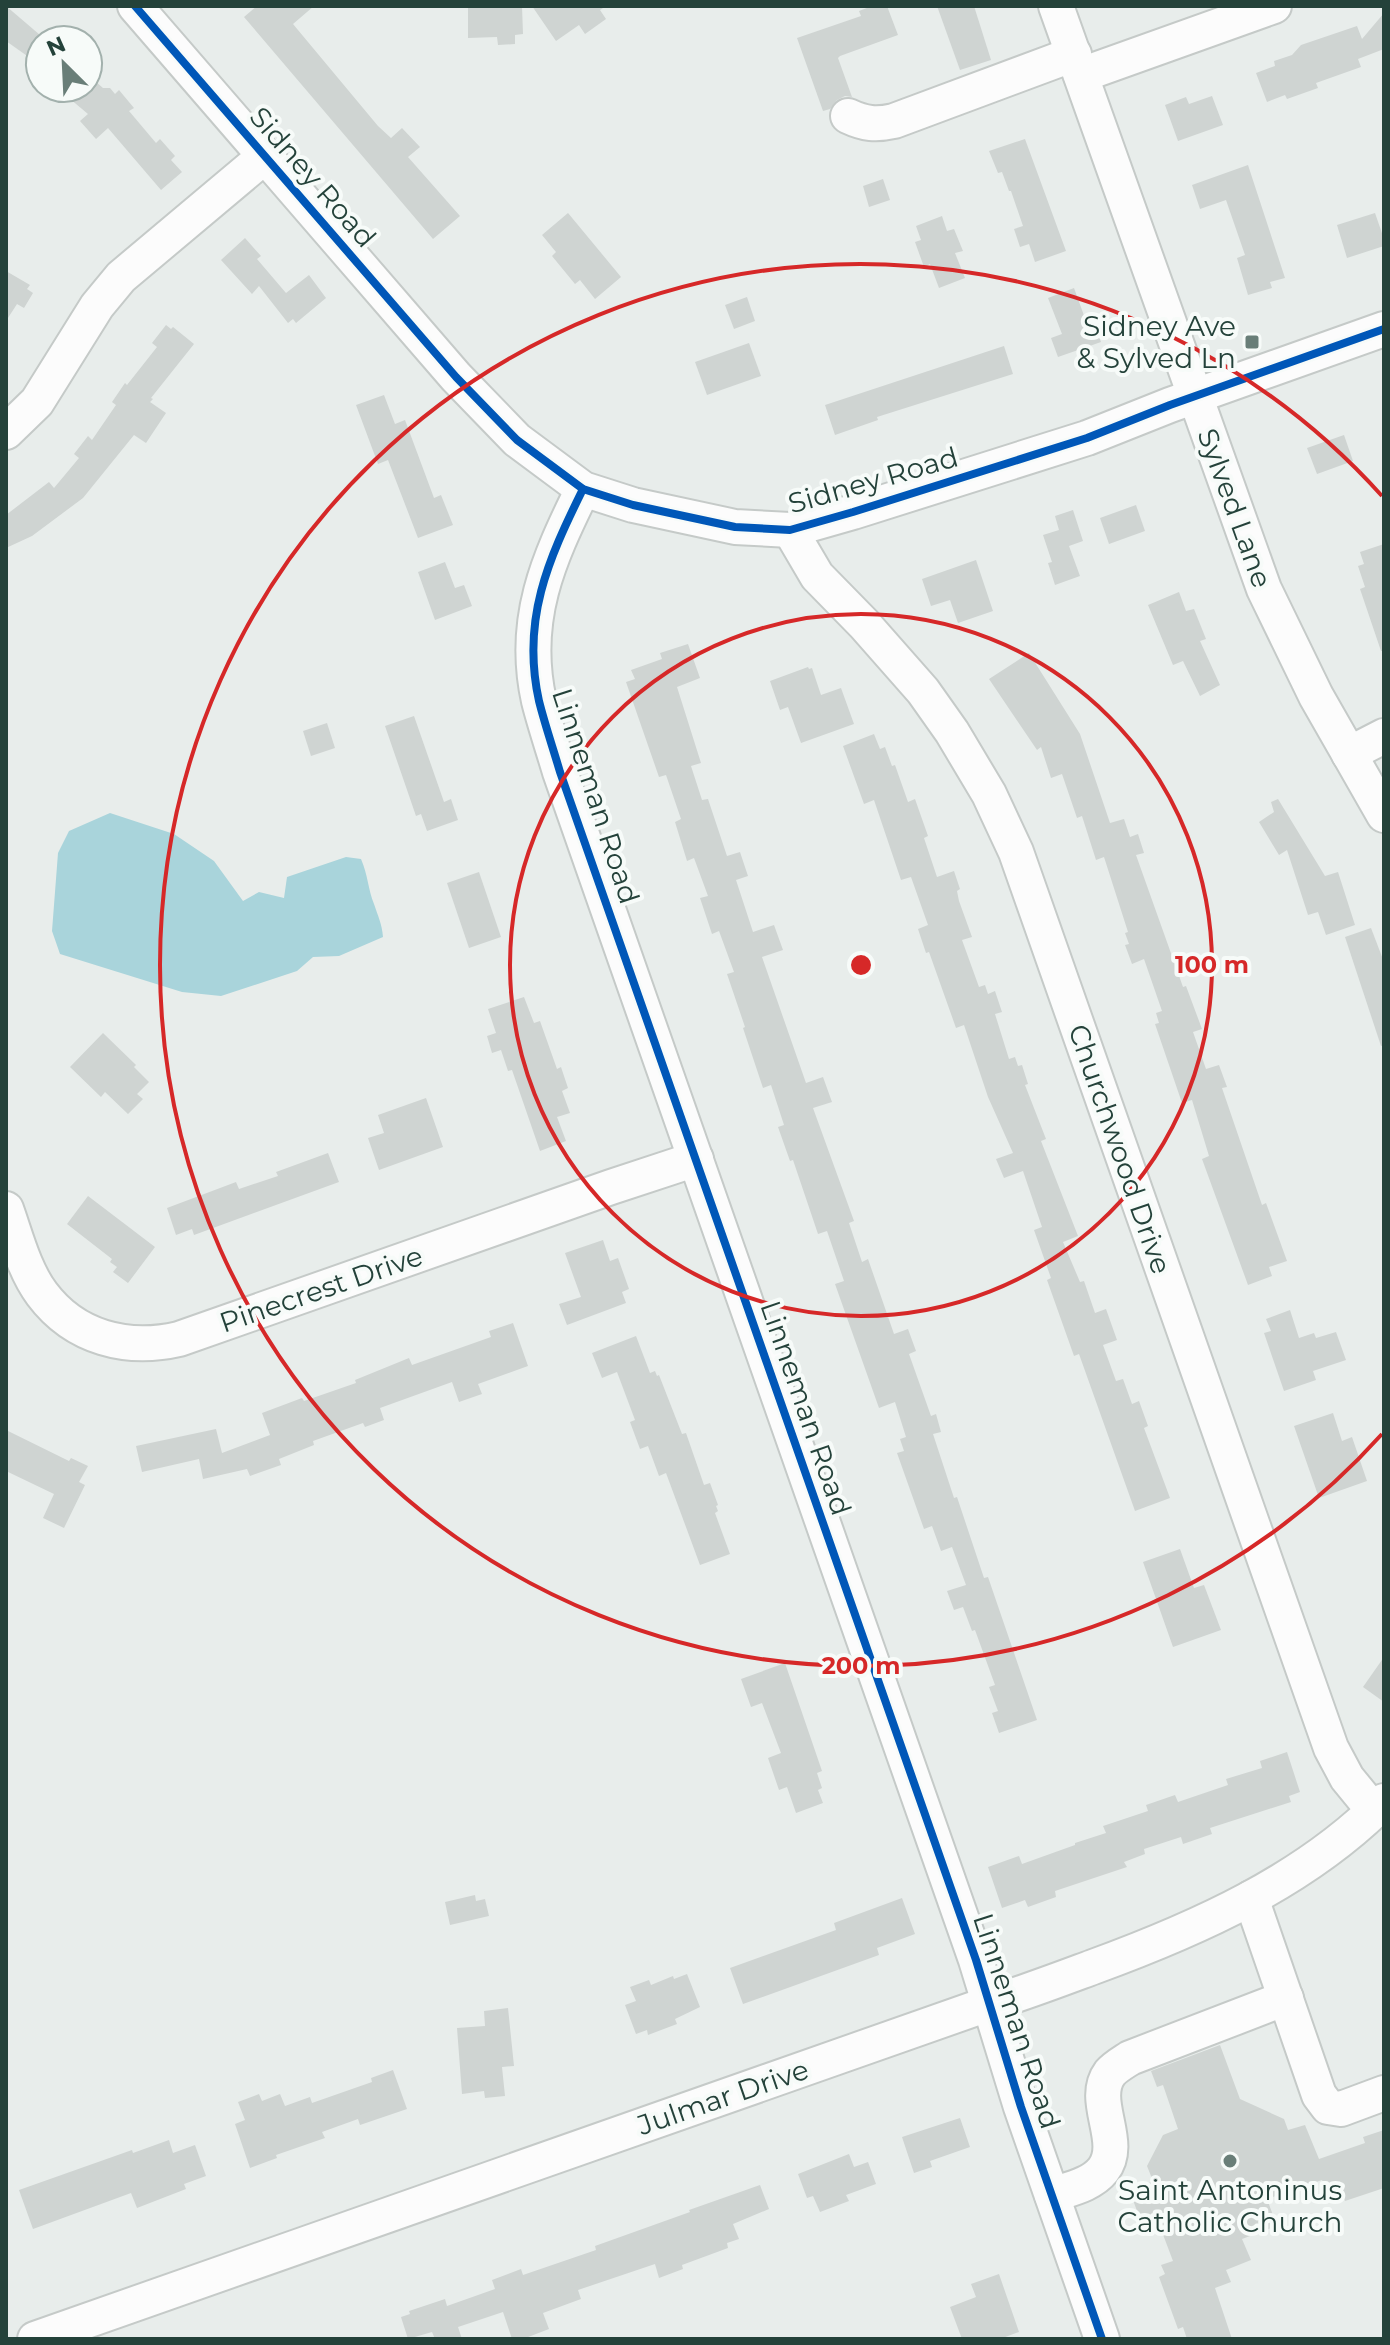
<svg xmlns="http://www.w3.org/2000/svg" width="1390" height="2345" viewBox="0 0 1390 2345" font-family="Montserrat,sans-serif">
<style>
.water{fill:#a9d4db}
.building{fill:#cfd4d2}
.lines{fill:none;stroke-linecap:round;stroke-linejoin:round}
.minor-casing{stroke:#c5cac8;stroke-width:38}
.minor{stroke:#fcfcfc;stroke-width:34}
.cycleway-casing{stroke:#f7fbf9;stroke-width:13}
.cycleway{stroke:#0057b8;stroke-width:8}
.ring{fill:none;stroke:#d62828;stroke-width:4}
.poi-dot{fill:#697e78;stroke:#f7fbf9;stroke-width:3}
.labels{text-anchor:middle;stroke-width:8;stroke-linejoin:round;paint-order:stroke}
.street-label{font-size:28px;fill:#24423a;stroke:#f7fbf9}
.poi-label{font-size:28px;fill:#24423a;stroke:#f7fbf9;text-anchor:end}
.centre{fill:#d62828;stroke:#f7fbf9;stroke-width:4}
.ring-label{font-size:24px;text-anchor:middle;font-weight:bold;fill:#d62828;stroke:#f7fbf9;stroke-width:8;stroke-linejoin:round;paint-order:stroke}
</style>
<rect width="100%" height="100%" fill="#e8edeb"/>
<path class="water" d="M110,813L174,834L214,861L243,901L259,892L284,898L287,877L346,857L361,859C368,875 368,889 374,904C378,916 382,924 383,937L339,956L313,957L297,971L221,996L182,992L60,954L52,931L58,853L69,831Z"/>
<g class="building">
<path d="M6,6L40,35V65L6,41Z"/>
<path d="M257,6H314L293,24L378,126L391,138L402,128L420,147L408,157L460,216L433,239L244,17Z"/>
<path d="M468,6H522L523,34L515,35V44L498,45L497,37L468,38Z"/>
<path d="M532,6H606L600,10L606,19L585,34L579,25L556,41Z"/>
<path d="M872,6H887L898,35L840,56L838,58L852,97L845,96L837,100L830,109L823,111L797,38L861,16L859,11Z"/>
<path d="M937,6H974L991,60L960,70Z"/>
<path d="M1384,13V49L1358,59L1361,67L1316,83L1318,88L1287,99L1285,95L1267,102L1256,73L1275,66L1274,61L1292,55L1301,45L1357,26L1362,39Z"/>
<path d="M88,75L103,88H110L115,94L119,90L134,108L129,111L156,143L160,139L175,156L171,160L182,172L161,190L108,128L96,139L80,121L88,114L57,88H88Z"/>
<path d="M1212,96L1223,125L1178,141L1165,105L1186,97L1189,104Z"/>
<path d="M1025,139L1066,251L1035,262L1029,244L1020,247L1014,229L1023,226L1011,191H1009L1002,172L998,173L989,151Z"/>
<path d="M1248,165L1285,278L1270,282L1272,288L1248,295L1237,258L1245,255L1226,200L1200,209L1192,185Z"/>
<path d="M883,179L890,200L869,207L863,186Z"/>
<path d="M568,213L621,277L595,299L580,280L575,284L552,256L556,252L542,235Z"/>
<path d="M1375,213L1384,239V246L1347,258L1337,225Z"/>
<path d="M942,216L947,231L954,229L963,251L955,253L965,278L939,288L930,264L924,267L915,242L921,240L916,226Z"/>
<path d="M245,238L261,256L257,259L286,293L309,275L326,298L296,323L293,319L288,323L259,286L252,294L221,260Z"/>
<path d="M6,271L30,285L27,289L33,293L24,308L17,304L6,321Z"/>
<path d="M1074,288L1086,321L1092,318L1101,342L1058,357L1051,338L1062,334L1048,298Z"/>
<path d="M747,297L755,321L734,329L725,305Z"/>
<path d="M166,325L171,329L173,327L194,344L151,398L153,399L150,402L166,413L146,443L134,435L83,498L32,536L6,548V515L49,482L54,488L79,458L74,454L88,436L92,440L116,405L112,402L125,383L127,385L157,347L152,343Z"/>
<path d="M749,343L761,376L707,395L695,362Z"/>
<path d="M1004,346L1013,374L877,417L878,420L835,435L825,405Z"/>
<path d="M384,395L395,424L405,420L434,498L441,495L453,525L418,538L388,460L378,464L356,405Z"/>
<path d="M1344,435L1353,461L1317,474L1307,448Z"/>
<path d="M1136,505L1145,531L1109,544L1100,518Z"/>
<path d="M1073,510L1083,541L1069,546L1080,576L1055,585L1048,563L1052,562L1043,535L1059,530L1055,516Z"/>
<path d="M1384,544V651H1381L1360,589L1365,587L1358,566L1364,564L1360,552Z"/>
<path d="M976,560L993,611L958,623L950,600L931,606L922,579Z"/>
<path d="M445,562L455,588L464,585L472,606L435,620L418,572Z"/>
<path d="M1179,592L1186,611L1194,609L1206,639L1200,641L1220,685L1200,696L1183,661L1173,665L1148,605Z"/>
<path d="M688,644L700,678L677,687L701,763L691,766L702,800L708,799L727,856L740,852L748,876L736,880L753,932L774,925L783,950L762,957L806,1083L823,1077L832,1102L813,1108L854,1221L849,1223L862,1262L868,1259L894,1334L908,1329L916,1351L909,1354L931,1416L936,1414L941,1432L933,1434L954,1498L957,1497L984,1578L988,1577L1037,1720L999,1733L992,1713L998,1711L989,1687L995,1685L975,1630L972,1631L963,1607L954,1610L947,1591L966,1585L952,1547L941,1551L932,1526L924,1529L897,1453L904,1451L900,1439L906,1437L895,1402L879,1408L835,1284L844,1281L827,1231L818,1234L793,1160L790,1161L778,1127L784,1125L771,1085L763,1088L743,1028L745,1027L727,974L734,972L719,931L712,934L700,898L708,896L694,858L687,861L675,822L681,819L666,775L659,777L626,682L635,679L631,670L662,659L660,653Z"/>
<path d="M1029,653L1080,734L1110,823L1124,819L1130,837L1138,834L1144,853L1136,855L1183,987L1186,986L1202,1029L1193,1032L1206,1069L1219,1065L1227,1087L1222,1088L1262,1205L1266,1203L1287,1261L1269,1267L1272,1276L1248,1285L1202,1159L1209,1156L1192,1100L1182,1103L1155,1024L1159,1023L1156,1013L1162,1011L1144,959L1132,964L1125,945L1129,944L1125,933L1128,932L1104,857L1096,860L1082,816L1077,818L1062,774L1051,778L1041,747L1037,750L989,679Z"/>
<path d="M808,667L809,669L812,668L821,695L841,688L854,724L801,743L788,707L780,710L770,681Z"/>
<path d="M414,716L444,802L451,799L458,820L427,831L421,814L416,816L385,726Z"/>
<path d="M327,723L335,748L311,756L303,731Z"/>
<path d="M874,734L880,749L885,747L892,766L895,765L908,802L915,799L928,836L924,838L937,877L954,871L960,889L957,891L959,901L972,937L962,940L979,987L985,985L988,994L995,991L1002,1012L995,1014L1009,1059L1015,1057L1018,1066L1022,1065L1028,1084L1025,1085L1046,1139L1041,1141L1078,1236L1063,1242L1080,1282L1084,1281L1095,1313L1106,1309L1117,1340L1103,1345L1116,1381L1123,1379L1132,1404L1139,1401L1148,1426L1144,1428L1170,1498L1135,1511L1079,1354L1074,1356L1047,1280L1051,1278L1034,1230L1042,1227L1023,1171L1004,1178L996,1159L1013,1153L988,1097L964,1025L956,1028L929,952L926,953L918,929L928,925L911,877L901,880L874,800L864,804L843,746Z"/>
<path d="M1278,799L1325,876L1338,872L1355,925L1326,935L1318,912L1308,915L1287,850L1279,855L1259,822L1274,812L1271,802Z"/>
<path d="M479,872L501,937L469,948L447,883Z"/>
<path d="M1371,928L1384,962V1045L1381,1046L1345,937Z"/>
<path d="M524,997L534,1023L540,1021L557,1069L561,1067L568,1088L562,1091L570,1113L557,1117L566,1141L540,1151L512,1070L508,1071L501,1050L492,1053L487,1036L496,1033L488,1009Z"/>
<path d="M103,1033L136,1065L134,1067L149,1082L137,1094L143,1099L128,1114L105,1092L101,1097L70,1067Z"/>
<path d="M426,1098L443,1147L379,1170L368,1138L384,1133L378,1115Z"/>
<path d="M328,1153L339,1182L194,1235L192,1229L176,1235L167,1208L236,1182L239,1189L278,1176L276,1172Z"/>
<path d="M88,1196L155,1247L128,1283L113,1272L117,1267L110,1262L112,1259L67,1224Z"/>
<path d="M603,1240L610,1261L618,1258L629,1289L622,1292L626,1303L567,1325L559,1304L581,1297L565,1253Z"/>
<path d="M1290,1310L1299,1338L1314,1333L1316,1338L1336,1332L1346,1360L1313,1371L1316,1380L1284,1391L1264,1333L1271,1331L1266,1319Z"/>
<path d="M513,1323L528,1366L478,1384L482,1394L459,1402L452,1382L380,1408L384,1420L365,1427L363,1423L313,1441L314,1445L279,1459L281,1465L250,1476L247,1469L203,1479L199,1459L142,1472L136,1446L216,1429L222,1453L270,1435L262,1413L302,1398L304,1401L356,1383L355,1380L409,1358L412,1365L491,1337L489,1331Z"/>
<path d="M636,1336L650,1373L655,1371L657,1376L659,1375L682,1434L686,1433L704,1485L710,1483L718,1505L716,1506L718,1511L715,1513L730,1554L700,1565L666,1473L659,1476L648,1446L640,1449L630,1422L635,1420L617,1372L602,1378L592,1353Z"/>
<path d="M1333,1413L1342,1441L1352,1437L1367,1481L1319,1498L1294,1426Z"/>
<path d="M6,1430L69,1461L71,1458L88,1466L79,1482L85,1485L64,1528L43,1518L54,1494L6,1471Z"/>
<path d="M1180,1549L1194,1588L1204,1585L1221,1630L1173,1647L1143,1562Z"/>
<path d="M1384,1657V1702L1363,1687Z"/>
<path d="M785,1663L822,1771L817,1773L822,1788L818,1790L823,1803L796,1813L787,1787L779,1790L768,1758L781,1753L762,1703L751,1707L741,1679Z"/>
<path d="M1287,1752L1300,1792L1289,1796L1291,1802L1210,1828L1212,1834L1183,1844L1181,1837L1144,1849L1145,1854L1124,1862L1127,1867L1055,1891L1056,1897L1028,1907L1025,1900L1002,1908L988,1867L1019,1856L1022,1864L1075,1845V1843L1106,1833L1103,1826L1148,1811L1146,1805L1175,1795L1178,1802L1228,1785L1226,1779L1262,1768L1260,1761Z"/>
<path d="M475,1895L476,1901L485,1899L489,1916L450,1925L445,1902Z"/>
<path d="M902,1898L915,1934L877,1948L879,1955L743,2004L730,1968L836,1930L834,1923Z"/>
<path d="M687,1974L700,2007L675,2019L677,2024L648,2035L647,2030L636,2034L625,2005L636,2001L630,1987L649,1980L651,1985L673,1976L674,1979Z"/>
<path d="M508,2008L514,2066L502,2067L505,2096L485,2098L484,2091L462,2094L457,2028L485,2026L484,2011Z"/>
<path d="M1220,2045L1240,2099L1284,2119L1288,2130L1305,2125L1319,2159L1365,2143L1363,2137L1384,2130V2188L1345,2201L1341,2191L1328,2195L1322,2180L1267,2199L1277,2226L1242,2239L1251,2260L1226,2270L1231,2282L1215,2288L1232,2339H1187L1183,2327L1178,2329L1159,2277L1165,2274L1161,2265L1173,2261L1159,2224L1144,2230L1133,2200L1148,2194L1145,2185L1153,2181L1147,2166L1163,2135L1178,2129L1163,2085L1157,2087L1151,2071Z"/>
<path d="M393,2070L407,2109L360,2125L358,2119L322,2132L325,2138L276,2155L277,2158L250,2168L235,2124L245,2120L238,2102L259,2094L262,2101L280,2094L285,2106L310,2097L312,2103L372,2082L371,2078Z"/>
<path d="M960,2118L970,2147L930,2161L932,2167L914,2173L902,2137Z"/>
<path d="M169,2140L173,2153L195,2145L206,2176L184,2184L186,2189L137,2208L131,2193L33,2229L19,2190L132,2150L133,2153Z"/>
<path d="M849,2154L854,2167L868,2162L876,2184L846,2195L849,2201L820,2212L813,2196L807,2198L798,2174Z"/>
<path d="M760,2185L769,2209L733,2224L739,2239L727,2243L728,2248L682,2265L683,2269L659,2278L655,2264L578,2290L581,2299L543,2313L549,2329L523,2339H512L503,2312L458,2327L462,2339H435L432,2332L408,2339L401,2317L410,2314L409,2311L445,2299L447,2306L495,2289L492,2280L521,2269L523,2275L596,2250L595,2246L690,2212L689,2210Z"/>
<path d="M999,2274L1019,2332L1000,2339H962L950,2307L976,2297L971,2284Z"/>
</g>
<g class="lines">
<defs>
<g id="minor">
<path d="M135,6L456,377L517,440L583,489L633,505L735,527L790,530L853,512L1087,438L1170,405L1384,329"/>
<path d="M1056,6L1264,589L1316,696L1384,815"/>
<path d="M1081,75L1274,6"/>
<path d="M848,116C865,124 876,125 894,121L1074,54"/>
<path d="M6,432L37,402L97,306L121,277L265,156"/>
<path d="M583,489C548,560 521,620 539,701C545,725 553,748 560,772L976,1960L1021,2107L1102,2339"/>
<path d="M790,530L817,576L864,624L923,691L952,732L989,794L1016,852L1331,1748L1347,1778L1374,1811"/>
<path d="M1349,754L1384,736"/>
<path d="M6,1209C16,1237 24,1270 42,1294C75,1338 127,1351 179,1339L611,1187L696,1159"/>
<path d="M1251,1898L1319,2095L1328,2107L1341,2109L1384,2093"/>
<path d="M1052,2195C1069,2189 1091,2185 1103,2170C1125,2142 1089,2101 1110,2073C1115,2067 1124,2062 1130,2058L1286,1998"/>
<path d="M35,2339L988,2004C1024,1993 1058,1980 1093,1967C1197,1929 1305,1881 1384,1801"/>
</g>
</defs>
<use href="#minor" class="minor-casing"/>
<use href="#minor" class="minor"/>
<defs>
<g id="cycleway">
<path d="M135,6L456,377L517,440L583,489L633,505L735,527L790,530L853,512L1087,438L1170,405L1384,329"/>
<path d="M583,489C548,560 521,620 539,701C545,725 553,748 560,772L976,1960L1021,2107L1102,2339"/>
</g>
</defs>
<use href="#cycleway" class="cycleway-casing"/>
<use href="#cycleway" class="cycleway"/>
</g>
<g class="ring">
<circle cx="861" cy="965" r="351"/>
<path d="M1382 1434A701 701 0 1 1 1382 496"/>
</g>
<g class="poi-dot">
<rect x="1244" y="334" width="16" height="16" rx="4"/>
<circle cx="1230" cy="2161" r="8"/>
</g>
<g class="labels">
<g class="street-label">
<text transform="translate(313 177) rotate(49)" y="10">Sidney Road</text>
<text transform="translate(873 480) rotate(-16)" y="10">Sidney Road</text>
<text transform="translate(1235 508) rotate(70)" y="10">Sylved Lane</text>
<text transform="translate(596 796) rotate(72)" y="10">Linneman Road</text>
<text transform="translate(1120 1149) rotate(71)" y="10">Churchwood Drive</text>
<text transform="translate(321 1289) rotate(-19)" y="10">Pinecrest Drive</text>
<text transform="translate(806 1408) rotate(71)" y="10">Linneman Road</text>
<text transform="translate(1017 2021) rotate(72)" y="10">Linneman Road</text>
<text transform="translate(723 2097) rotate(-19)" y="10">Julmar Drive</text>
</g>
<g class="poi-label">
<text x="1236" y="336">Sidney Ave<tspan x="1236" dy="32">&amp; Sylved Ln</tspan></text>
<text x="1230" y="2200" text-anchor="middle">Saint Antoninus<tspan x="1230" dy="32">Catholic Church</tspan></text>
</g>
</g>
<circle cx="861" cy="965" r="12" class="centre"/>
<g class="ring-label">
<text x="1212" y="973">100 m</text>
<text x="861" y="1674">200 m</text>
</g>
<rect width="1390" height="2345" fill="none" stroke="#24423a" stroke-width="16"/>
<g transform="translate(64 64) rotate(336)"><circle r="38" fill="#f7fbf9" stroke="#a3b1ad" stroke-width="2"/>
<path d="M0-6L14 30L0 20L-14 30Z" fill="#697e78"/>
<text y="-12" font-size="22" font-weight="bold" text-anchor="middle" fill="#24423a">N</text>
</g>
</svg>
